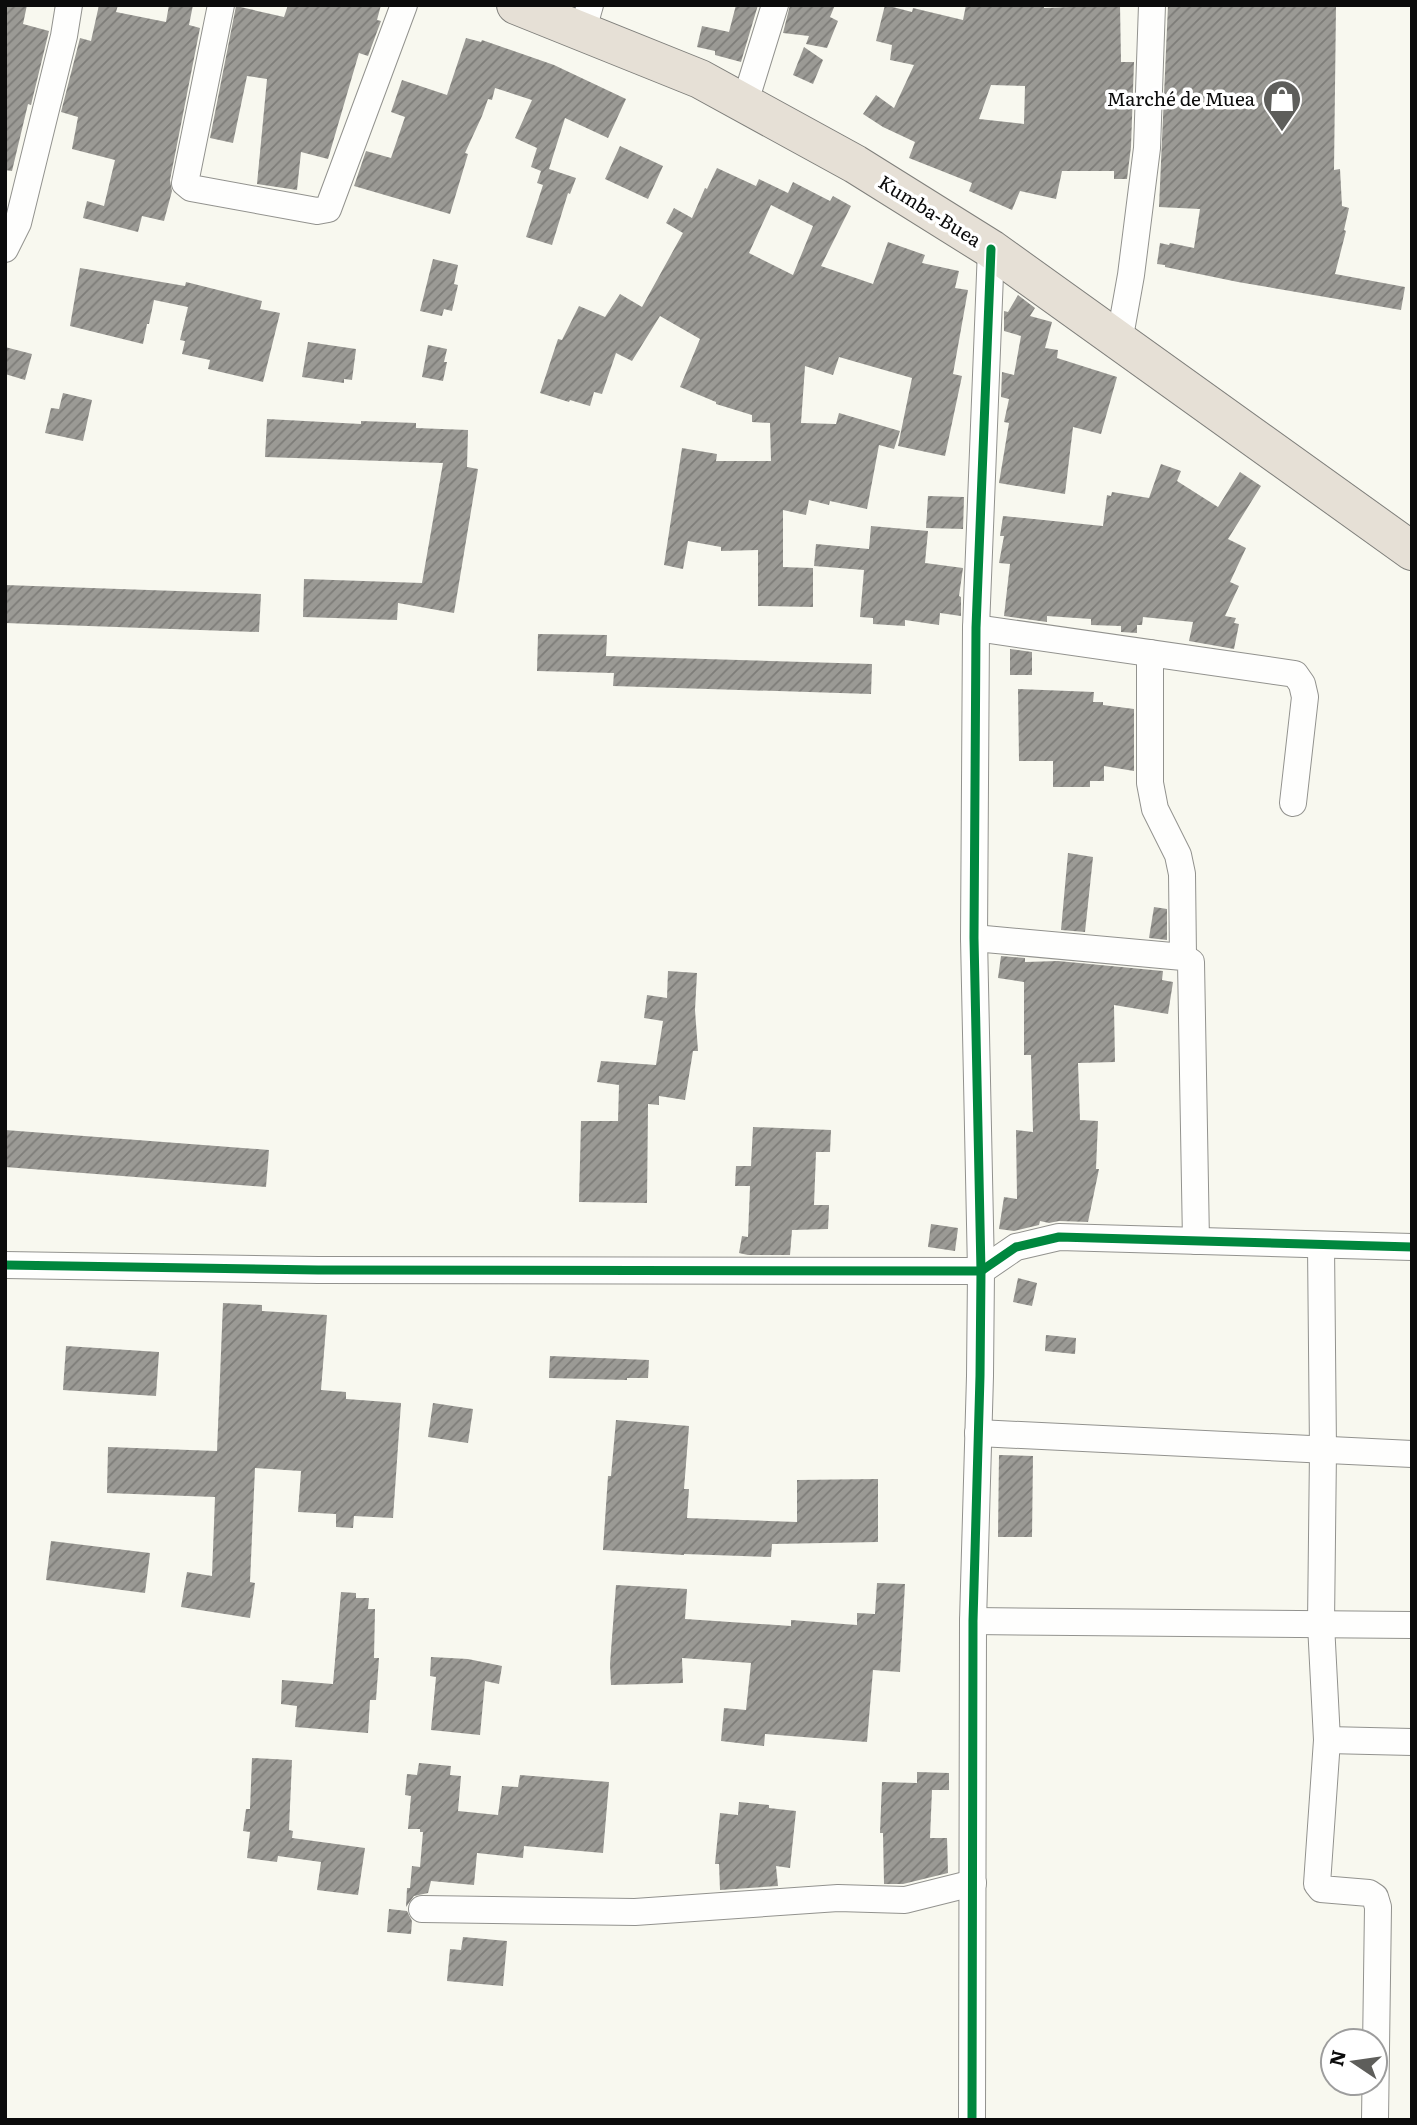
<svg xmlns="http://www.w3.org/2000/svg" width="1417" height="2125" viewBox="0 0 1417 2125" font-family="Literata,serif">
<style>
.building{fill:url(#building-hatch);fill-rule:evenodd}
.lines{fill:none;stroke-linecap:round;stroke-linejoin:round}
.minor-casing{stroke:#92928e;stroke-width:28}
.highway-casing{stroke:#7f7f7b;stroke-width:40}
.minor{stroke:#fefefd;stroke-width:26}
.highway{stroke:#e6e0d6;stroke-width:38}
.cycleway-casing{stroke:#fff;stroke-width:13}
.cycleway{stroke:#00873e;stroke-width:9}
.labels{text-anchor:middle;stroke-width:7;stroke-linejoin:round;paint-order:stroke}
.poi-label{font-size:19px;fill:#0b0b0b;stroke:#fff;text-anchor:end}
.street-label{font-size:19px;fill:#0b0b0b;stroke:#fff}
</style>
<defs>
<pattern id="building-hatch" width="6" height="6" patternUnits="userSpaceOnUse" patternTransform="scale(1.75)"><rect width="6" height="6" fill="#9b9a95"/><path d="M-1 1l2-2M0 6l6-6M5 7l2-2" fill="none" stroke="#7d7c78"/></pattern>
</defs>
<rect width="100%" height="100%" fill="#f8f8ef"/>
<g class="building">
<path d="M5,5H27L23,24L49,31L31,105L28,104L12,171L5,170Z"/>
<path d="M99,5H118L116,12L166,22L169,5H193L189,25L200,28L170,180L172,191L164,221L142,216L138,232L83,218L87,201L104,206L115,160L72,149L78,117L61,112L80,38L91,41Z"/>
<path d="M288,5H381L377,20L381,21L368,56L359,53L328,159L301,152L297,190L257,184L267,79L247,76L233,143L210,138L236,6L284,17Z"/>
<path d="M736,5H758L741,62L715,55V51L697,47L702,26L729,32Z"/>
<path d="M790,5H835L830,17L838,21L827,48L806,44L809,36L783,33Z"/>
<path d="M885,5L912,12L913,8L963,20L966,5H1044V8L1120,5L1121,62H1134L1131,147L1127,179H1114V171H1062L1056,199L1020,191L1012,210L969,191L972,183L909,158L915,142L883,127L863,114L876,95L894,108L914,65L890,60L892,45L876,41ZM991,85L1025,86L1024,124L979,119Z"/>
<path d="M1168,5H1336L1334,170L1340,169L1342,206L1349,208L1344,230L1346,231L1335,274L1405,287L1401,310L1238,282L1165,267V265L1157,264L1160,243L1169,245L1170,243L1194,248L1200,209L1159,207Z"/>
<path d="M466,38L481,42L482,40L554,65L626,99L608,138L565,118L549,169L576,178L570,194L568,193L552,245L526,237L543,185L537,183L541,171L531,167L537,148L515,138L532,100L495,88L492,100L488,99L482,116L465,153L468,154L450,214L354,186L366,151L391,158L405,117L391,112L402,80L447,95Z"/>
<path d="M804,47L823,60L813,84L793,75Z"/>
<path d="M620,146L663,166L648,199L605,179Z"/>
<path d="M717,168L756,186L759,179L788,193L793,182L830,201L833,196L851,206L821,266L873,284L888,242L925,255L922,263L959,271L955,288L968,290L953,374L962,376L945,456L898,446L912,378L839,357L833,375L805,366L801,423L836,424L839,413L900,431L894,449L879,445L867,509L830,501L829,505L809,500L806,515L783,510V567L813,568V607L758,606V550L721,551V547L688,541L683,569L664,565L682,448L717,454L716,461H771L770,423L752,422V415L716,404V402L680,387L700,339L660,316L632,361L616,353L602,394L594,392L590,406L570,400L569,402L540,393L558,339L562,340L579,306L605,317L620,294L642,307L683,233L666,223L674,208L692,218L705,188L707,189ZM771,205L813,226L793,275L749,253Z"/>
<path d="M433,259L458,265L454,284L458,285L452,311L444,309L442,316L420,311Z"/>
<path d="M80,268L185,286L186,282L262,301L260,309L280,313L263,382L208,369L210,360L182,354L185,341L180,340L188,307L154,300L149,324H147L143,344L70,326Z"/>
<path d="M1018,295L1035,308L1030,316L1052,322L1045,348L1058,350L1057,358L1117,377L1101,434L1073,427L1065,494L999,483L1009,423L1004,422L1009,399L1001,397L1002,372L1014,375L1021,336L1004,331V311L1008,312Z"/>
<path d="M308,342L356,349L352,380L344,379V383L302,377Z"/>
<path d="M428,345L447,349L444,362H447L443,381L422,377Z"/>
<path d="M5,347L32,354L25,380L5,374Z"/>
<path d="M63,393L92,400L83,441L45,433L51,408L59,409Z"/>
<path d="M267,419L361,424V421L416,423V428L468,430L467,467L478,469L454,613L398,603L397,620L303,617L304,579L422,583L443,463L265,457Z"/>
<path d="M1161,464L1181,471L1177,481L1218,507L1240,472L1261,486L1228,539L1246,548L1230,582L1239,586L1225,616L1236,618L1234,623L1239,624L1234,649L1189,641L1193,622L1143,617L1142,625H1137V633L1121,632V626L1091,625V619L1047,616V622L1004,616L1010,564L999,563L1004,536H1000L1003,516L1103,526L1107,495L1111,496L1112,492L1149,498Z"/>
<path d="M928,496L964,497L963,529L926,528Z"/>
<path d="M871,526L928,531L925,563L963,568L959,596L961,597V616L940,613L939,625L905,620V626L873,624V618L860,617L864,570L814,566L816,544L869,549Z"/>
<path d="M5,585L261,594L259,632L5,623Z"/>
<path d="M538,634L607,635L606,656L872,664L871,694L613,686L614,673L537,671Z"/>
<path d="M1010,649L1032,652V675H1010Z"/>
<path d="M1018,689L1094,692L1093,702H1103V705L1134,709V771L1104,766V781H1090V787H1053V761H1019Z"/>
<path d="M1068,853L1093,857L1085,932L1061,930Z"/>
<path d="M1154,907L1167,909V940L1149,938Z"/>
<path d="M1001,956L1025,958V962L1058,961L1163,971L1162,980L1173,982L1168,1014L1114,1005L1115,1062L1078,1063L1080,1120L1098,1121L1096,1169H1099L1088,1222L1059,1221L1049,1223L1040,1221L1039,1225L1014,1231L999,1229L1004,1197L1017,1199L1016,1130L1033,1132L1031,1055H1024V982L998,978Z"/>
<path d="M668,971L697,973L695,1010L698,1051H693L685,1100L659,1096V1105L648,1104L647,1203L579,1202L581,1121H618L619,1085L597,1082L601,1061L656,1065L663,1021L644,1018L647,995L667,998Z"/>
<path d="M753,1127L831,1130L830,1152H816L814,1205H829L828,1229L792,1230L790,1255H748L739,1253L742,1236L748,1237L750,1186H735L736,1166H751Z"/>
<path d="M5,1130L269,1150L266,1187L5,1167Z"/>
<path d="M931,1224L958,1228L955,1251L928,1247Z"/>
<path d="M1018,1278L1037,1283L1032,1306L1013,1302Z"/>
<path d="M223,1303L262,1305V1311L327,1315L321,1390L346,1392V1399L401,1403L393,1518L354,1516L353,1528L336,1527V1514L298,1512L301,1471L255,1468L250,1582L255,1583L250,1618L181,1607L187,1572L212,1576L215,1497L107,1493L108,1447L217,1451Z"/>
<path d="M1046,1335L1076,1338L1075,1354L1045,1351Z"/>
<path d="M66,1346L159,1352L156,1396L63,1390Z"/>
<path d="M550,1356L649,1360L648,1378H627V1380L549,1378Z"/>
<path d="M433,1403L473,1409L468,1443L428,1437Z"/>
<path d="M616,1420L689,1426L684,1489H689L687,1518L797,1522V1480L878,1479V1542L772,1544L771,1557L684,1554V1555L603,1550L608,1476H611Z"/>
<path d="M999,1455L1033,1456L1032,1537H998Z"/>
<path d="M51,1541L150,1553L145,1593L46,1580Z"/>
<path d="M877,1583L905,1584L900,1672L873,1670L867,1742L765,1734L764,1746L721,1741L724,1708L746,1710L751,1663L682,1658L683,1683L611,1685L610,1664L616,1585L687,1589L685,1619L791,1626V1620L857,1625V1613L875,1614Z"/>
<path d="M341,1592L356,1593V1598H369L368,1609H375L374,1658H379L376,1700H370L368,1733L295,1727L297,1706L281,1704L282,1680L333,1684Z"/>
<path d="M431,1657L468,1659L502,1666L499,1684L485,1681L480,1735L431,1730L436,1677L430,1676Z"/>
<path d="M252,1758L292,1760L289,1830L293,1831L292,1838L365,1848L358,1895L317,1890L321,1862L278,1856L277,1862L247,1858L250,1832L243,1831L246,1809H250Z"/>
<path d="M419,1763L451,1766L450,1775L461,1776L458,1811L498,1815L502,1786L518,1787L520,1775L609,1782L603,1853L524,1846L523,1858L477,1853L474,1885L431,1881L428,1893L414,1896L406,1907L407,1888H410L412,1866L420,1867L423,1832H420V1829H408L411,1796L405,1795L407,1774L417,1775Z"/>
<path d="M917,1772L949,1773V1790H932L930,1838H947L948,1873L903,1884H884L883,1833H880L882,1782L917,1783Z"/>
<path d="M739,1802L769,1805V1808L796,1811L790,1868L776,1866L778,1886L720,1890L719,1864H715L720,1813L738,1815Z"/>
<path d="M389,1909L407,1911L412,1921L411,1934L387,1932Z"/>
<path d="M463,1937L507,1941L503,1986L447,1981L450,1949L461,1950Z"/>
</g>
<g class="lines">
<defs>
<g id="minor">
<path d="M221,5L185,183L191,188L317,211L328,209L404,5"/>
<path d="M582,33L590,5"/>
<path d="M745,102L775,5"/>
<path d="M5,249L18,223L64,36L69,5"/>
<path d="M1119,342L1131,275L1147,148L1152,5"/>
<path d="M976,628L1295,674L1302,684L1305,697L1293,803"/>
<path d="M1150,653V783L1155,809L1178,855L1182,874L1183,957"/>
<path d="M974,938L1183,957L1191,962L1196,1241"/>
<path d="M1321,1245L1323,1450L1321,1624L1327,1740L1317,1884L1321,1889L1369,1893L1375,1897L1378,1907L1375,2120"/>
<path d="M5,1265L318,1270L981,1271L1016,1247L1059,1237L1412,1247"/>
<path d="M978,1433L1412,1454"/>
<path d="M973,1621L1412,1625"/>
<path d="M1327,1740L1412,1742"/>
<path d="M422,1909L635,1912L838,1898L905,1900L973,1883"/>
<path d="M972,2120L973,1621L980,1376L981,1271L974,938L976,628L991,249"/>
</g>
<path id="highway" d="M516,5L700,79L855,164L991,249L1412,551"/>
</defs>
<use href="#minor" class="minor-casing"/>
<use href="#highway" class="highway-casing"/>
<use href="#minor" class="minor"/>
<use href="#highway" class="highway"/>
<defs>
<g id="cycleway">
<path d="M5,1265L318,1270L981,1271L1016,1247L1059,1237L1412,1247"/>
<path d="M972,2120L973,1621L980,1376L981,1271L974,938L976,628L991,249"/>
</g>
</defs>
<use href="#cycleway" class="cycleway-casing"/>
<use href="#cycleway" class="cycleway"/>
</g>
<defs>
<symbol id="shop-pin" viewBox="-11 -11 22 30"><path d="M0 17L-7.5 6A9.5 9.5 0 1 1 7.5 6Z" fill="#5e5e5b" stroke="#fff"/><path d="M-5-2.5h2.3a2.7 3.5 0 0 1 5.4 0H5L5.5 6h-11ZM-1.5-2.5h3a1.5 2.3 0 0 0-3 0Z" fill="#fff"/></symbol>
</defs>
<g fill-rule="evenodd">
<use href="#shop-pin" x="1260" y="77" width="44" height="60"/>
</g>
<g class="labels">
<g class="poi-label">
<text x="1255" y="106">Marché de Muea</text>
</g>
<g class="street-label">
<text transform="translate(930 211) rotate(32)" y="7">Kumba-Buea</text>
</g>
</g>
<rect width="1417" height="2125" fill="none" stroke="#0b0b0b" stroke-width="14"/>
<g transform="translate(1354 2062) rotate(283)"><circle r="33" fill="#ffffff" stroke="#9d9d9d" stroke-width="2"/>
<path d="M0-5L12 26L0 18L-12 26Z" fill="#5e5e5b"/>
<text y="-10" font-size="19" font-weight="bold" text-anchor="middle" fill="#0b0b0b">N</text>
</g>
</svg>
